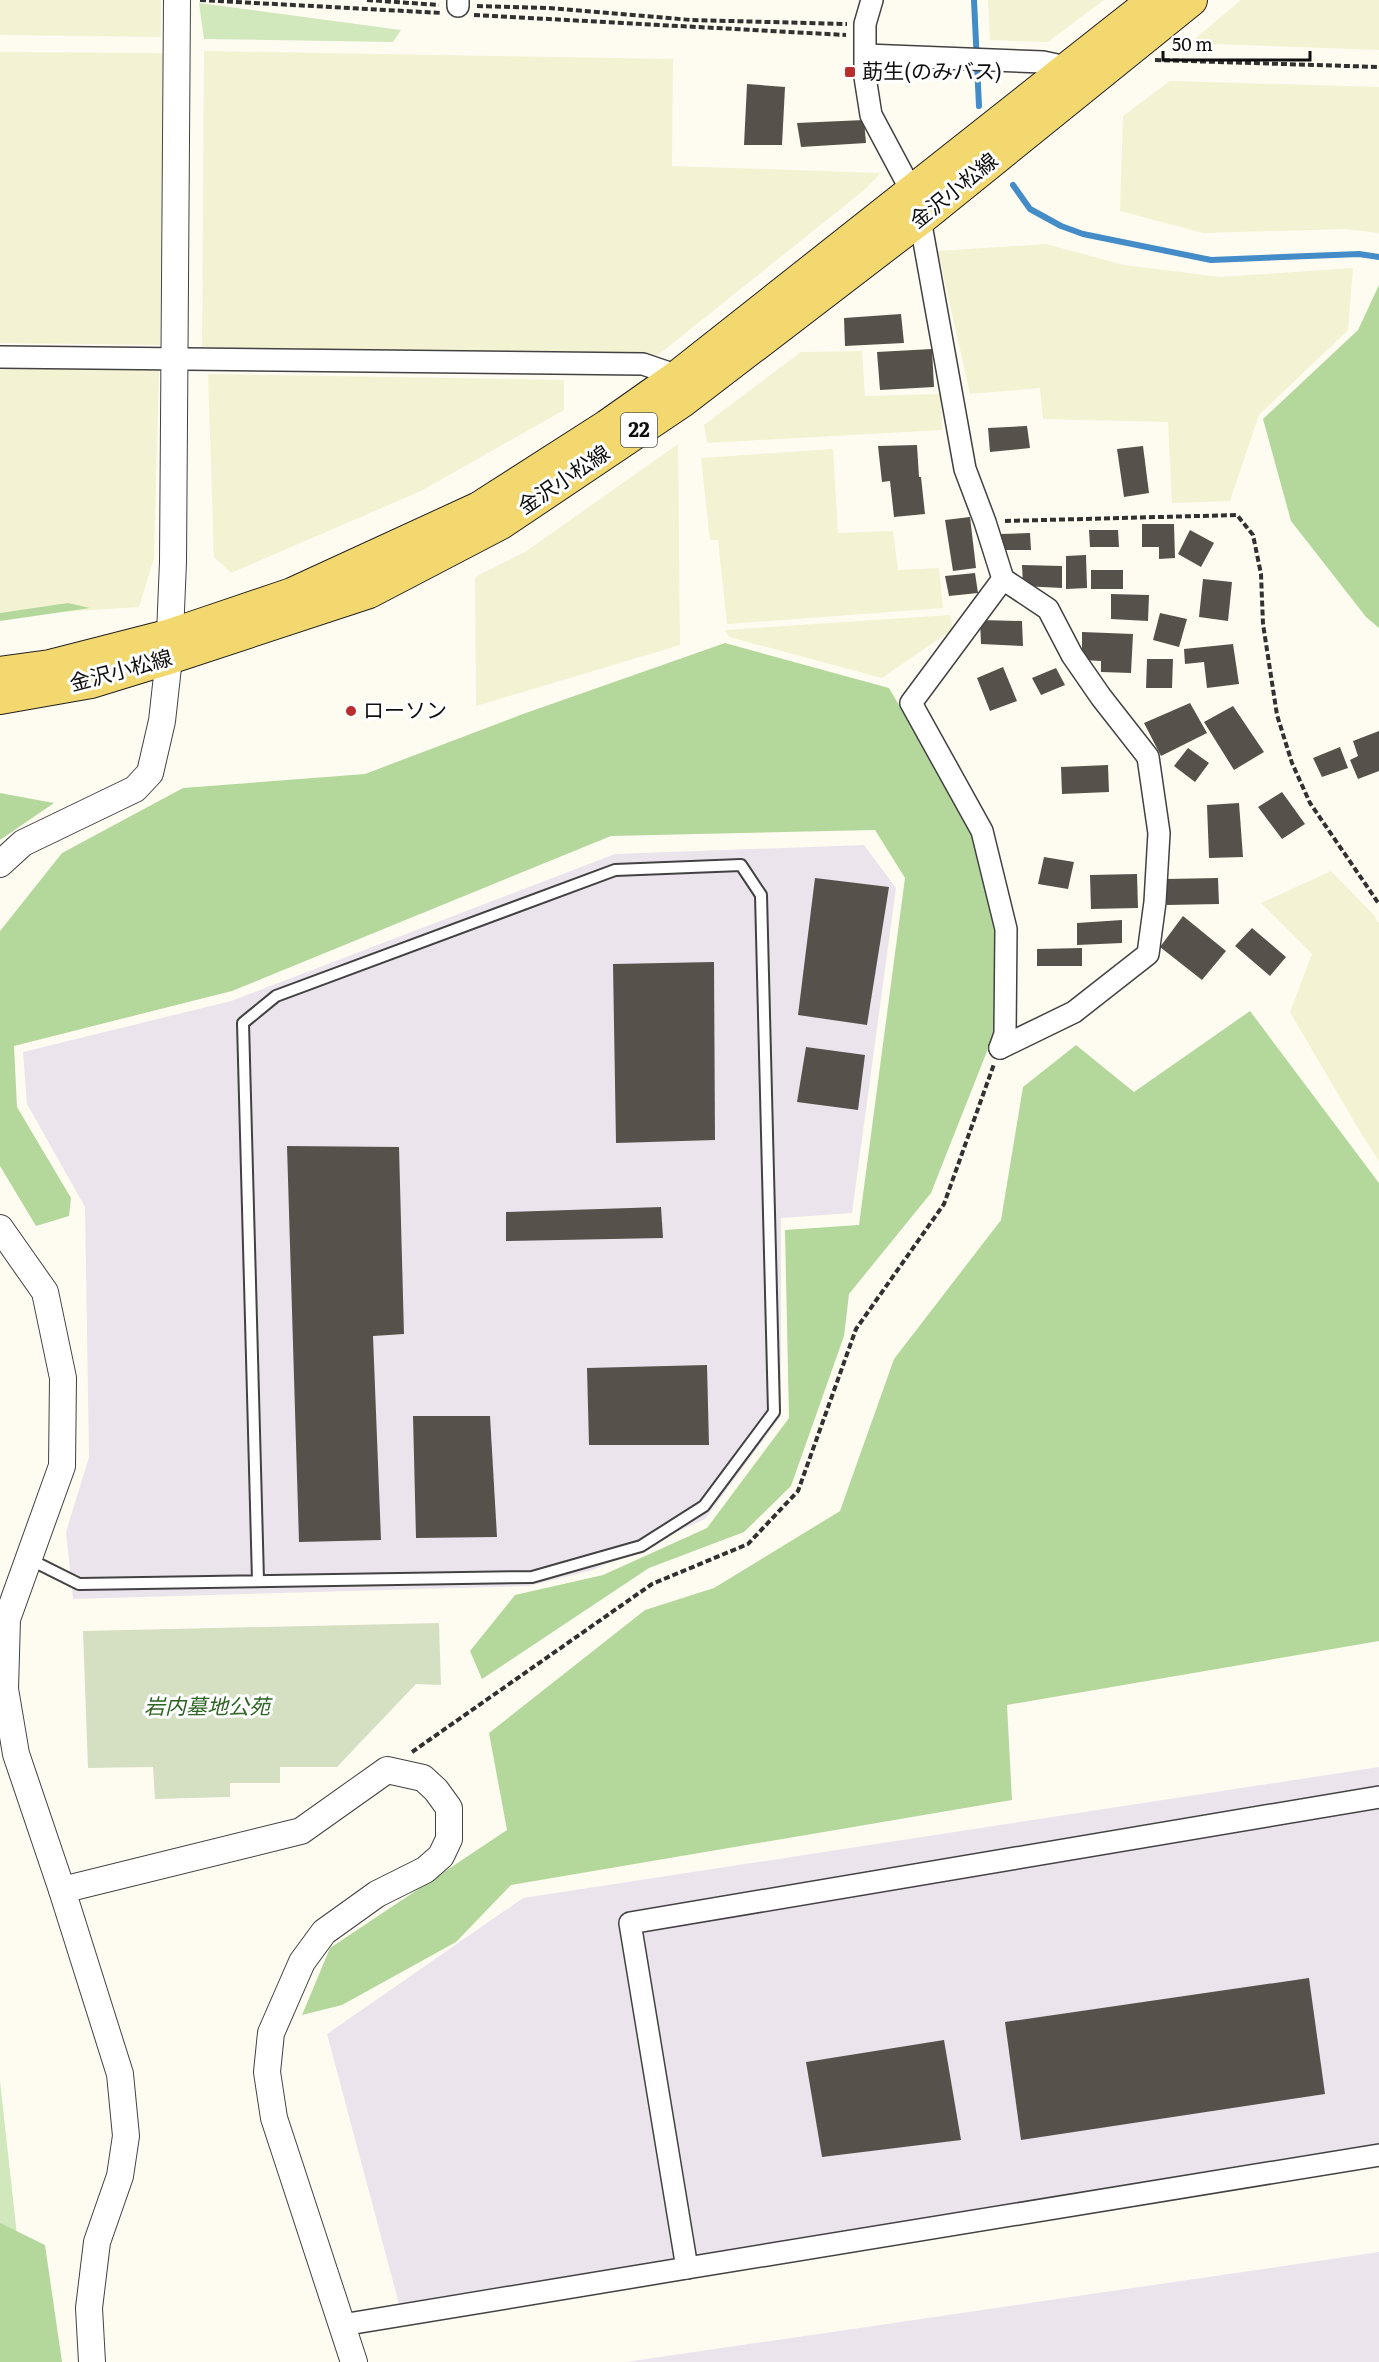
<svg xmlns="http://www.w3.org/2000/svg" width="1379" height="2362" viewBox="0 0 1379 2362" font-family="Literata,'Noto Sans JP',serif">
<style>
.industrial{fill:#ece4ed}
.farmland{fill:#f3f2d2}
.green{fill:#d1e8bc}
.forest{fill:#b4d89c}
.cemetery{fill:#d5e0c3}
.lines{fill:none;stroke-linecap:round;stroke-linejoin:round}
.stream{stroke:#438cc7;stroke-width:6}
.building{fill:#57514c}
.service-casing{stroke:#424242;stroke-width:14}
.minor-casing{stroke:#424242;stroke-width:24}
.tertiary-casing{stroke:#424242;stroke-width:28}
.primary-casing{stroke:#202020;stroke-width:34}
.path{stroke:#313131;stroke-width:4;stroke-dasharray:6 3;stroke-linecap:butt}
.service{stroke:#fff;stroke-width:10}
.minor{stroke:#fff;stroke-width:21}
.tertiary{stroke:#fff;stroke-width:26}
.primary{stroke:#f2d86e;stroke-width:32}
.poi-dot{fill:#b92d2d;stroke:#fff;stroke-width:2}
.labels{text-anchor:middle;stroke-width:6;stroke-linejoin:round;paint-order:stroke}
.shield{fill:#fff;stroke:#575757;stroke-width:1.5}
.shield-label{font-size:20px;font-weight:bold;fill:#0f0f0f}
.poi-label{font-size:21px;fill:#0f0f0f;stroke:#fff;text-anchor:start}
.street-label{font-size:21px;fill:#0f0f0f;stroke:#fff}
.park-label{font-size:21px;font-style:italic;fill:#2c6422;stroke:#fff}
</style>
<rect width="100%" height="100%" fill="#fefcf1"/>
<g class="industrial">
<path d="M864,845L896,888L852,1213L781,1218V1416L705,1519L593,1570L529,1586L73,1599L66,1532L89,1457L85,1207L27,1104L23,1052L231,1001L615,854Z"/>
<path d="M1379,1767V2162L403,2319L327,2034L523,1898Z"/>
<path d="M1379,2252V2362H626Z"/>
</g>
<g class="farmland">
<path d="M0,0H161V37L0,35Z"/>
<path d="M988,0H1104L1048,42L990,40Z"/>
<path d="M1241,0H1379V50L1190,43Z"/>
<path d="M204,51L673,59L672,166L881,173L863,191L658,355L202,347Z"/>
<path d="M0,52L163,53L160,345L0,343Z"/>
<path d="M1170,81L1379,87V233L1346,229L1203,233L1120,211L1123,116Z"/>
<path d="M1046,244L1124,265L1221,277L1353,268L1348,330L1259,415L1230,501L1172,503L1168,422L1043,419L1040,388L970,394L938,251Z"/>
<path d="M862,351L865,396L941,394L942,430L707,443L704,425L801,352Z"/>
<path d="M0,368L159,370L154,558L139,607L0,616Z"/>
<path d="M208,374L564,380V410L421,491L231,573L214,557Z"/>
<path d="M678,444L680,645L476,706L475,577L525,552Z"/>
<path d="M833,449L838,533L893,531L898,570L939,568L943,608L727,624L718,540H710L701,458Z"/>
<path d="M950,615L953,629L882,678L729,637L725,630Z"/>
<path d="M1331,871L1373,914L1379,923V1161L1359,1130L1290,1012L1312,954L1261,903Z"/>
</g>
<g class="green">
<path d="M199,3L401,30L393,42L204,39Z"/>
<path d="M0,2081L31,2362H0Z"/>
</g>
<g class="forest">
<path d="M1379,285V628L1366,617L1291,521L1263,419L1358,330Z"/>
<path d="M68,603L90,608L0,621V613Z"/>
<path d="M725,643L889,688L973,831L997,930L995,1031L931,1193L849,1294L844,1336L791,1486L744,1532L649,1568L482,1679L470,1651L515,1595L603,1575L707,1528L789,1418L785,1230L859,1225L905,878L875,830L611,836L232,991L14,1046L17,1107L71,1198L69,1216L36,1226L0,1166V931L62,853L183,788L365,774L523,714Z"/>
<path d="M0,793L54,803L0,840Z"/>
<path d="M1250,1011L1379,1183V1641L1007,1705L1012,1800L511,1885L456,1942L342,2005L302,2015L330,1948L507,1830L489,1733L645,1610L714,1588L840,1511L894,1359L1001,1220L1023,1087L1076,1045L1134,1092Z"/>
<path d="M0,2223L45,2245L62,2362H0Z"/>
</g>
<path class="cemetery" d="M439,1623L441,1685L416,1684L337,1767H280V1783H230V1797L155,1799L153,1767L88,1768L83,1631Z"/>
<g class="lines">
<g class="stream">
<path d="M974,0L979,106"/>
<path d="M1013,185L1030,209L1061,226L1083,234L1211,260L1359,254L1379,257"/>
</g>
</g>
<g class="building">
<path d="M747,84L785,87L782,145H744Z"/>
<path d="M864,120L866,143L801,147L797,123Z"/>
<path d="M901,314L904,343L845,346L844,318Z"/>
<path d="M932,349L934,387L880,390L877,352Z"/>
<path d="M1027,426L1030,448L990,452L988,428Z"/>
<path d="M917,445L919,477H921L925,514L894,517L890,481L882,482L878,446Z"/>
<path d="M1143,446L1149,493L1124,497L1117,449Z"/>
<path d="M970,517L976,568L953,571L945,520Z"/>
<path d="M1142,524H1174L1175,558L1159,559V547H1142Z"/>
<path d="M1089,530H1118L1119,547H1090Z"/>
<path d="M1190,530L1214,543L1201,567L1178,554Z"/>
<path d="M1030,533L1031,550H1000V534Z"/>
<path d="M1086,555L1087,588L1066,589V556Z"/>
<path d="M1022,565L1062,566V588L1023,586Z"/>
<rect x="1091" y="570" width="32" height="19"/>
<path d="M975,573L978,593L949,596L945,576Z"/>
<path d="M1203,579L1232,582L1228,621L1199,617Z"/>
<path d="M1111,594L1149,595L1148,621L1111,619Z"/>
<path d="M1160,613L1187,619L1179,647L1153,640Z"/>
<path d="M980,620L1022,621L1023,646L981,644Z"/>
<path d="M1082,632L1133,634L1131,673L1101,672V661L1082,660Z"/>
<path d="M1233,644L1239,684L1207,688L1204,662L1185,664L1184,649Z"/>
<path d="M1147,659H1173L1172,688H1146Z"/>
<path d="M1003,667L1017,701L990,711L977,678Z"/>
<path d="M1056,668L1065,685L1041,695L1032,678Z"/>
<path d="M1190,703L1207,733L1161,756L1144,723Z"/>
<path d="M1233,706L1264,752L1234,770L1204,722Z"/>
<path d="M1379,731V771L1358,779L1350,760L1358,756L1353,741Z"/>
<path d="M1340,747L1348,768L1322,777L1313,758Z"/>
<path d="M1188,748L1209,763L1195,782L1174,766Z"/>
<path d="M1108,765L1109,792L1062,794L1061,767Z"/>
<path d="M1282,792L1305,824L1282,839L1258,807Z"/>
<path d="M1239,803L1243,857L1209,858L1207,805Z"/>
<path d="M1044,857L1074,862L1068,889L1038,884Z"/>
<path d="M1137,874L1138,908L1091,909L1090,875Z"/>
<path d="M815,878L889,887L867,1025L798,1015Z"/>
<path d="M1218,878L1219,904L1167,905L1166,879Z"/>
<path d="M1183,916L1226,951L1202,980L1160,947Z"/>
<path d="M1122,920V943L1077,945V923Z"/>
<path d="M1252,928L1286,957L1270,976L1235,946Z"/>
<path d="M1082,948V966H1037V949Z"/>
<path d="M714,962L715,1140L616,1143L613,964Z"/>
<path d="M806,1047L865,1055L858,1110L797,1102Z"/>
<path d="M287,1146L399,1147L404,1334L373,1336L381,1540L299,1542Z"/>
<path d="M661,1207L663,1238L506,1241V1212Z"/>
<path d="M707,1365L709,1445H589L587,1368Z"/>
<path d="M413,1416H490L497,1537L416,1538Z"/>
<path d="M1309,1978L1325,2094L1021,2140L1005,2022Z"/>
<path d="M944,2040L961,2140L822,2157L806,2062Z"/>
</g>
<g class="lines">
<defs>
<path id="service" d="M29,1559L79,1584L532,1577L641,1546L704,1506L774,1412L761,895L741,865L615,870L276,996L243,1023L258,1580"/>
<g id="minor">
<path d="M458,0V6"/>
<path d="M872,0L865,24V77L871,115L911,190L920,219L965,469L985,522L1003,579L911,703L982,831L1006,929L1005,1034L1000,1048"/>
<path d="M866,55L1043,62L1071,68"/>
<path d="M0,357L643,364L678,376"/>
<path d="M1000,1048L1074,1012L1148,954L1155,902L1159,833L1148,757L1101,697L1072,655L1048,609L1003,579"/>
<path d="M1379,1797L630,1923L687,2268L1379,2155"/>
<path d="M342,2325L687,2268"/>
</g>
<g id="tertiary">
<path d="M0,864L23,843L135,789L150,773L162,721L169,658L173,562L177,0"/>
<path d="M0,1228L45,1292L63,1378L62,1466L7,1619L5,1689L16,1754L62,1890L120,2074L126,2136L120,2176L97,2242L89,2308L92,2362"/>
<path d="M62,1890L301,1831L387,1770L423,1778L436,1790L449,1808V1839L441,1856L425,1870L377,1894L324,1932L302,1962L271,2033L267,2072L274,2118L354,2362"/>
</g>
<g id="primary">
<path d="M0,673L50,666L171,635L292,594L479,508L607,426L678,376L1154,0"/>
<path d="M0,698L91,682L169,658L369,592L501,523L681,402L920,219L1191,0"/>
</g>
</defs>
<use href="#service" class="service-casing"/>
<use href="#minor" class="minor-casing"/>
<use href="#tertiary" class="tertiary-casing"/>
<use href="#primary" class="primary-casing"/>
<g class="path">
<path d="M200,0L442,13"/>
<path d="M367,0L439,5"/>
<path d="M477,6L548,8L691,20L847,24"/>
<path d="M474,15L846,35"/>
<path d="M1155,60L1379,67"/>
<path d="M1005,521L1237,515L1253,535L1261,574L1263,624L1277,715L1292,763L1310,803L1379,904"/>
<path d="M412,1752L652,1584L748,1544L798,1491L856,1329L944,1204L994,1064"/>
</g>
<use href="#service" class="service"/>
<use href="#minor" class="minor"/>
<use href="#tertiary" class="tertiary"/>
<use href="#primary" class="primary"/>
</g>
<g class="poi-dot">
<rect x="844" y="66" width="12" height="12" rx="3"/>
<circle cx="351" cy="711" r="6"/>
</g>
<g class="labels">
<rect class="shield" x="621" y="413" width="36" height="34" rx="4.5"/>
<g class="shield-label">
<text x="639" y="437">22</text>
</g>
<g class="poi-label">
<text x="862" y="79">莇生(のみバス)</text>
<text x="363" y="718">ローソン</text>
</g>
<g class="street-label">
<text transform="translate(954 191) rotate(-39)" y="7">金沢小松線</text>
<text transform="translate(564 480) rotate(-34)" y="7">金沢小松線</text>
<text transform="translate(121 671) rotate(-15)" y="7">金沢小松線</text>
</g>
<g class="park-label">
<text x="207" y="1714">岩内墓地公苑</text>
</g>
</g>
<path d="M1163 51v9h147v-9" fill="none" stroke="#0f0f0f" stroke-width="3"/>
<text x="1172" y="51" font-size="18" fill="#0f0f0f" stroke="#ffffff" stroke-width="4.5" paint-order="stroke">50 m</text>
</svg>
